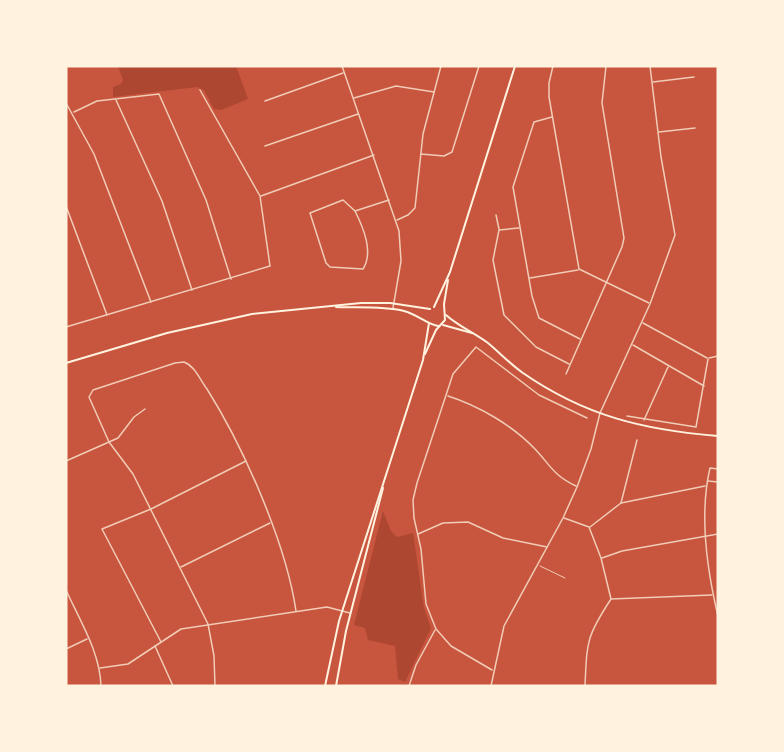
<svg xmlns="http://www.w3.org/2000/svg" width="784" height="752" viewBox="0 0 784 752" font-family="'Alegreya Sans',sans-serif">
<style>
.green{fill:#ae4732}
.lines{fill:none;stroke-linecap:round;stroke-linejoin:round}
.service{stroke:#f1ccb7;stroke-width:1}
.minor{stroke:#f1ccb7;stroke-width:1.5}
.secondary{stroke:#fff3e0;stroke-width:2}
</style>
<rect width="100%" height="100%" fill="#c8553d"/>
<g class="green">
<path d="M118,66H236L248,99L221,110L214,109L204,90L197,87L113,97V87L121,84L123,80Z"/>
<path d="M383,511L391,531L397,537L413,533L424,608L431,628L405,682L398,679L395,646L368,640L365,628L354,625Z"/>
</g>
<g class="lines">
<path class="service" d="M540,566L565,578"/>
<g class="minor">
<path d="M342,66L399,231L401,261L393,308"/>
<path d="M553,66L549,83V97L579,269L649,303"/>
<path d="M642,66H650"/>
<path d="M653,82L694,77"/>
<path d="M354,98L396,86L434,92"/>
<path d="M116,100L162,201L192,290"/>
<path d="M265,101L343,73"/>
<path d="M66,103L94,154L151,302"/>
<path d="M74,112L97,101L159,94L206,200L231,279"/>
<path d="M552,117L534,122L513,187L532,296L539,318L580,339"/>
<path d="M659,132L695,128"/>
<path d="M265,146L358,114"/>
<path d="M421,154L444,156L452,152L479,66"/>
<path d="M261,196L374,155"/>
<path d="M66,206L107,315"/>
<path d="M355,211C363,227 374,252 363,269L330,267L326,263L310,213L343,200L355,211L389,200"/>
<path d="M496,215L499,229"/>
<path d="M397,220L408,215L415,208L423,134L441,66"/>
<path d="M519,228L499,230L493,260L504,315L536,347L569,364"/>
<path d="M530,278L578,270"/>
<path d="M643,323L707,358"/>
<path d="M66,327L270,266L260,196L200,90"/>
<path d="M633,345L704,386"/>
<path d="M709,358L718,356"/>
<path d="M566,374L622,247L624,238L602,103L606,66"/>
<path d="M448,396C479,406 512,425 535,449C551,466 554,476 576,486"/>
<path d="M627,416L696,427L708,359"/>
<path d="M644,420L668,367"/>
<path d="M66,461L118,438L134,417L145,409"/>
<path d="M718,469L710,468C699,515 707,570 718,616"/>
<path d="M708,481L718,482"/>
<path d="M621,503L637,440"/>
<path d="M564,518L589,527L601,558L611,599C586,637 587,642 585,686"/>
<path d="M590,527L621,503L705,486"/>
<path d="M418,534L443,523L468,522L503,538L547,547"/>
<path d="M602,558L622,551L718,534"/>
<path d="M181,567L270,523"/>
<path d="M66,590C80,621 100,652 101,686"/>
<path d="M611,599L712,595"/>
<path d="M161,642L102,529L151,509L246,461"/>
<path d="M155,646L173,686"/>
<path d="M66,649L87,639"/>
<path d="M100,668L128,664L181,629L327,607L350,613"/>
<path d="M492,670L451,646L436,629L426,604L421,549L414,518L413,500L417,483L453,374L476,347L539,395L587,418"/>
<path d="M215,686L214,656L208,624L133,474L109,442L89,397L93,390L175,363L184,362C195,366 200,380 207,389C244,448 286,543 296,611"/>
<path d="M409,686L416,665L435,630"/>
<path d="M491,686L504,626L563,518L577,487L591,449L600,413L650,304L675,235L661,157L650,66"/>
</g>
<g class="secondary">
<path d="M336,307C358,308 382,306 404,311C417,314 429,326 439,326"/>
<path d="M434,307L450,272L515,66"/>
<path d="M446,315C458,326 475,333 488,343C500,353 510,364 523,373C585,416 644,430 718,436"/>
<path d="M443,325L472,333"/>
<path d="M425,354L436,330L445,320L444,304L448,280"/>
<path d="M66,363L167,333L252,314L361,303H390L430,309"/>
<path d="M325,686L339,621L423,360L429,323"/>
<path d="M336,686L346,631L383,488"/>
</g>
</g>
<rect width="784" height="752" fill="none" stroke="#fff3e0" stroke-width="135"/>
</svg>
